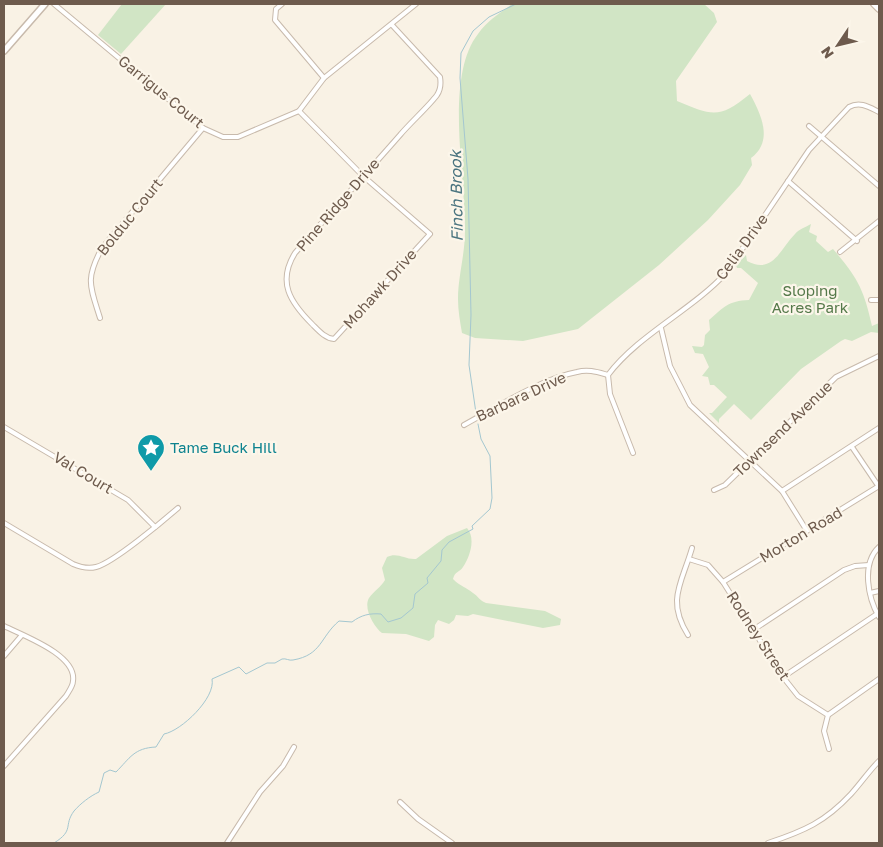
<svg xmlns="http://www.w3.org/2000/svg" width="883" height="847" viewBox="0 0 883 847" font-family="'Golos Text',sans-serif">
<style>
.green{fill:#d1e5c5}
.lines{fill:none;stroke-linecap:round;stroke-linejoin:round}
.stream{stroke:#a4c7d0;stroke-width:1}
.minor-casing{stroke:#c8baac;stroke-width:6}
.tertiary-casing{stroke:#c8baac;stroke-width:8}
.secondary-casing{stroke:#cbbbab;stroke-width:8}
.minor{stroke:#fff;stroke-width:4}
.tertiary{stroke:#fff;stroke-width:5}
.secondary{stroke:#fff;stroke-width:5.5}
.labels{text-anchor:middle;stroke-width:4.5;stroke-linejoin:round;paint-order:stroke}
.street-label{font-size:15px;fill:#6e5b4d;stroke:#fcf6ea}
.park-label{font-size:15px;fill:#55794a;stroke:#fcf6ea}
.culture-label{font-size:15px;fill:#0d838f;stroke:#fcf6ea;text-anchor:start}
.water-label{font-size:16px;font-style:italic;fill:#4a747f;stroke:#fcf6ea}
</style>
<rect width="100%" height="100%" fill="#f9f2e5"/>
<g class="green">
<path d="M122,4H166L121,54L98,35Z"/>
<path d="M512,4H704L714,13L717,22L676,81L677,101C713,116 719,119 750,94C761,114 774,141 751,158L752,165L740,185L708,220L659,265L578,329L523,341L475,338L462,333C460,322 458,310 458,299C458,277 465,254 465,231C466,178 444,77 478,34C487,21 500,13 512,4Z"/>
<path d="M811,224L809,232L817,236L816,241L828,252L833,249C858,278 864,290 872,326L879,323V333L871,332L852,341L845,339L841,341L801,369L751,420L734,404L719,419V423L709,413H712L727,397L714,385H710L708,377L702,376L709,367L703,354L695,353L692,346L702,347L704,345L705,335L710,330L709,320C724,307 728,301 749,300L758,283L741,268H737L736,265L746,255L747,261C773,275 780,249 795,234C799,229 806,227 811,224Z"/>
<path d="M467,528C476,538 470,557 463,567C459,573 455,571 453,579C461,587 466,587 473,593C478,596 480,601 486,603L545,611L561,619L560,625L543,628L473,614L468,616L456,615L454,620L449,624L438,620L435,625L434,637L429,641L406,634L382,633C374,627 363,608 369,598C374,591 381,587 385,580L382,568L387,557C398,552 405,560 416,559L447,536Z"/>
</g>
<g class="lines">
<g class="stream">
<path d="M476,413L469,365L471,315L468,179L460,78L461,53L473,31L489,17L516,4"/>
<path d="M54,843C75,830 63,826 74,811C80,804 90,796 99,792L104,773L110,770L116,772C130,758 134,748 156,747L164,734C181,731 216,698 212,679L239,667L246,674L267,663H275L282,659C286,658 289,661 293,660C322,655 320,637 339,621L352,622C361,615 370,613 381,614L388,622L401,618L413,608L415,594L428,583L427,578L441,561L442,550L449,542L473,529L472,526L490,509L492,498L490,456L481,439L478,424"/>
</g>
<defs>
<g id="minor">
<path d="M54,4L203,128L223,137H238L299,111L324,78L416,4"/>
<path d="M282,4L276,9L275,20L324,78"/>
<path d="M299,111L363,176L430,234L334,339C325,338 319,331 312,324C290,302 277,282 295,253C330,213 366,174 400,135C410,123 429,106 437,95C441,89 441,83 440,77L392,25"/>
<path d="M809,126L879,186"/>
<path d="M788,181L857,241"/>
<path d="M840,252L879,221"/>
<path d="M871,300H879"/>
<path d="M100,318C90,286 85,279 102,248L203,128"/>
<path d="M661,328L670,366L690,405L782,491L807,531"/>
<path d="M464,425C495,408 543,378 577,372C588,369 597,372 608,375"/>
<path d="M4,427L128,500L155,527"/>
<path d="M852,447L879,487"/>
<path d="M633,453L610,394L608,375C638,335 692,310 726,273L809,150L849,107C860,101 869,107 879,112"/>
<path d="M714,490L725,485L836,377L879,356"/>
<path d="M782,491L879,428"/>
<path d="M4,523L73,564C80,567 88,569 96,567C113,563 163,521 178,508"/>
<path d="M879,547C861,564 868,598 879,617"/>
<path d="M689,559L708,565L723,582L783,677L798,696L828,715"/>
<path d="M723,582L879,486"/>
<path d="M870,593L879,591"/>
<path d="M4,626C24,636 77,655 73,681C73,686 69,691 66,696L4,766"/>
<path d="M753,630L844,570L855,566L869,565"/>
<path d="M688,635C666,600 682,583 692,548"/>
<path d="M4,656L22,635"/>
<path d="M783,677L877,614"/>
<path d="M829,749L824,731L828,715L879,679"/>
<path d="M400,802L418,819L452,843"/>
<path d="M227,843L260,792L283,766L294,747"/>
<path d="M768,843C804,831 825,822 851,794C861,783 869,771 879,761"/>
</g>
<path id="tertiary" d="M4,51L45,4"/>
<path id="secondary" d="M874,4L879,9"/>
</defs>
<use href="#minor" class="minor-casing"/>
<use href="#tertiary" class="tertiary-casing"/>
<use href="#secondary" class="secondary-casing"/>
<use href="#minor" class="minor"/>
<use href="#tertiary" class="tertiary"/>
<use href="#secondary" class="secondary"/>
</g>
<defs>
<symbol id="sight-pin" viewBox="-11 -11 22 30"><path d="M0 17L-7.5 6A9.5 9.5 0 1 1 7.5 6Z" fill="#0f9aa8" stroke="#fcf6ea"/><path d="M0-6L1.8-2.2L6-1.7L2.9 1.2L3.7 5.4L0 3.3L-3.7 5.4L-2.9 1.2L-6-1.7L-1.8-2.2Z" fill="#fff"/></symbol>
</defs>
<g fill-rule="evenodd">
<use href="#sight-pin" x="135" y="432" width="32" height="43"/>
</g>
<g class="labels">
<g class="street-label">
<text transform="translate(161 92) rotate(39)" y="5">Garrigus Court</text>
<text transform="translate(338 205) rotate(-49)" y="5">Pine Ridge Drive</text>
<text transform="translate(130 217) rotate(-51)" y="5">Bolduc Court</text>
<text transform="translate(742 247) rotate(-54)" y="5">Celia Drive</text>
<text transform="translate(380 289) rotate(-48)" y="5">Mohawk Drive</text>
<text transform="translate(521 397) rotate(-25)" y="5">Barbara Drive</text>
<text transform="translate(783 429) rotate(-44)" y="5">Townsend Avenue</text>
<text transform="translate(83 473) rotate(31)" y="5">Val Court</text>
<text transform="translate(801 535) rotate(-31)" y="5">Morton Road</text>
<text transform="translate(758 636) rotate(57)" y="5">Rodney Street</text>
</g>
<g class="park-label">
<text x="810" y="296">Sloping<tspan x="810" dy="17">Acres Park</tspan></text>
</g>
<g class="culture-label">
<text x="170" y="453">Tame Buck Hill</text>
</g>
<g class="water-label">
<text transform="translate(456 196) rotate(-91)" y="6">Finch Brook</text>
</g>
</g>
<rect width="883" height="847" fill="none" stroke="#6e5b4d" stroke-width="10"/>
<g transform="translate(838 45) rotate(235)" stroke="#fcf6ea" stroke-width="4" paint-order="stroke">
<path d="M0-4L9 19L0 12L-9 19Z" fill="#6e5b4d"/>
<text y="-8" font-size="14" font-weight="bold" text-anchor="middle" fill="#6e5b4d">N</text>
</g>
</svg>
